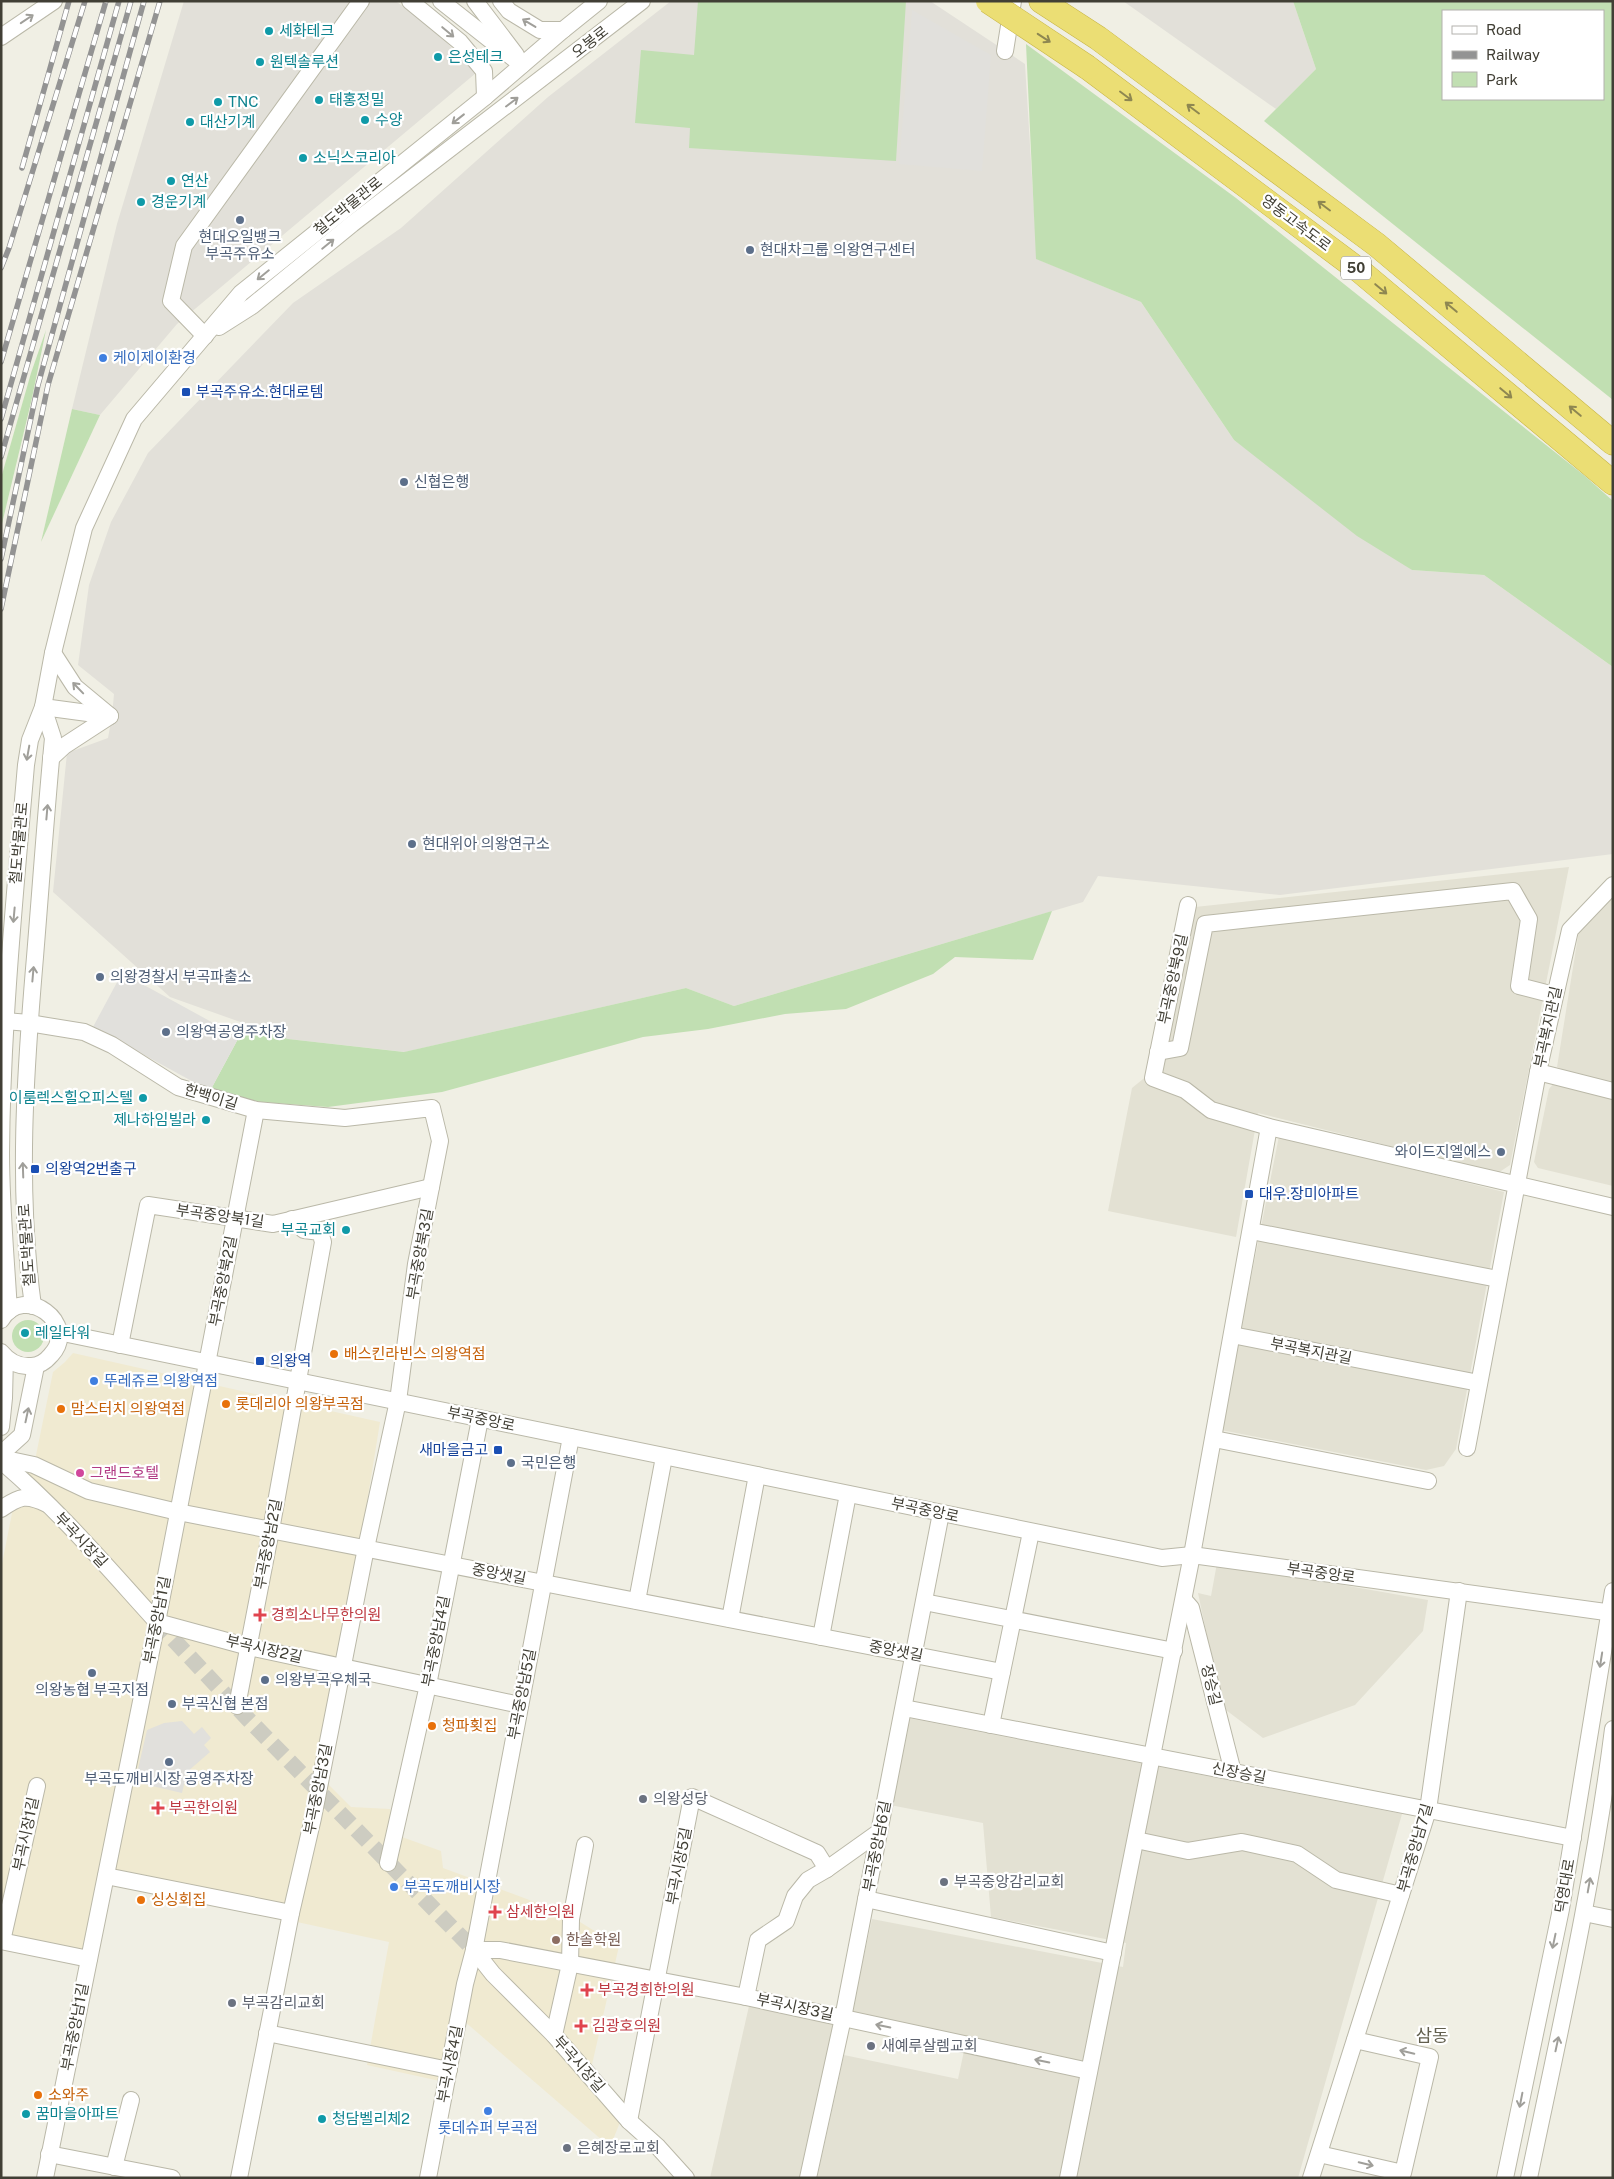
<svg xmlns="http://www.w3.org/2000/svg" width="1614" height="2179" viewBox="0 0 1614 2179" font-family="'Public Sans','Noto Sans KR',sans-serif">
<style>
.residential{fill:#e3e1d3}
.commercial{fill:#f0ead1}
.industrial{fill:#e2e0d9}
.green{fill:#c1dfb2;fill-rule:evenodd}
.parking{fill:#e1e0dc}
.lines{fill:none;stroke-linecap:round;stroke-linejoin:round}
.minor-tunnel{stroke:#cdccc1;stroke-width:16;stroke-dasharray:16 8;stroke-linecap:butt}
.minor-casing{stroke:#bab8a8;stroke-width:18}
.highway-casing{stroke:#c8b546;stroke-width:25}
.minor{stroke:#fff;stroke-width:16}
.highway{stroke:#ebde74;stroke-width:24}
.rail-casing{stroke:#939393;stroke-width:5.5}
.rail{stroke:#fff;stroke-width:4;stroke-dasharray:11;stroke-linecap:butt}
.highway-bridge-casing{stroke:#c8b546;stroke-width:25;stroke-linecap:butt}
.highway-bridge{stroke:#ebde74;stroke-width:24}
.oneway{stroke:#a09f9a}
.oneway2{stroke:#8e8751}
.culture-dot{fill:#0f9aa8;stroke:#fff;stroke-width:2}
.service-dot{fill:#5c6f8a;stroke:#fff;stroke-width:2}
.shop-dot{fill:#3f7fe0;stroke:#fff;stroke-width:2}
.transit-dot{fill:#1a4fb4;stroke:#fff;stroke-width:2}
.food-dot{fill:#e8710a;stroke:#fff;stroke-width:2}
.hotel-dot{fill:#d1479c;stroke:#fff;stroke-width:2}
.health-dot{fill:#e0444e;stroke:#fff;stroke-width:2}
.worship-dot{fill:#6b7280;stroke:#fff;stroke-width:2}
.education-dot{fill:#8d6e63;stroke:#fff;stroke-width:2}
.labels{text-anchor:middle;stroke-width:4.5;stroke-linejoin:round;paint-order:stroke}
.shield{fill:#fff;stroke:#7a7972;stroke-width:1}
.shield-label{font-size:14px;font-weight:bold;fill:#413f35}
.culture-label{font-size:15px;fill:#0d838f;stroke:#fff;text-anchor:start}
.street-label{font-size:15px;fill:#413f35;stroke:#fff}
.service-label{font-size:15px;fill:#4e5e75;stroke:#fff;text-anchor:start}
.shop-label{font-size:15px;fill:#366cbe;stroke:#fff;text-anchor:start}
.transit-label{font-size:15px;fill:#164399;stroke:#fff;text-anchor:start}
.food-label{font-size:15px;fill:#c56008;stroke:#fff;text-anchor:start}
.hotel-label{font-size:15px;fill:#b23c85;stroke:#fff;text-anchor:start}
.health-label{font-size:15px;fill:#be3a42;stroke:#fff;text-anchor:start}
.worship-label{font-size:15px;fill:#5b616d;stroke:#fff;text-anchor:start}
.education-label{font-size:15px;fill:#785e54;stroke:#fff;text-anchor:start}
.quarter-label{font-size:18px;fill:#625f4e;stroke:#fff}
</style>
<rect width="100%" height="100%" fill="#f0efe4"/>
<g class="residential">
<path d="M1569,867L1510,1165L1498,1173L1258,1113L1236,1237L1108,1211L1132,1088L1164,1062L1195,907Z"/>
<path d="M1613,894V1083L1570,1073L1557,1067L1579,930Z"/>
<path d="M1555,1082L1613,1097V1186L1538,1168L1534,1162L1549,1089Z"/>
<path d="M1279,1136L1504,1192L1456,1449L1444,1466L1426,1470L1221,1430Z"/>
<path d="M1217,1563L1428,1600L1423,1631L1355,1705L1263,1738L1222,1707L1198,1593L1211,1596Z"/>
<path d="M908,1718L1402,1814L1298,2178H817L844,2055L958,2079L964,2051L849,2025L872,1919L1123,1967L1126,1943L991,1917L983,1823L890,1805Z"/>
<path d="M749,2006L834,2023L801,2178H710Z"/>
</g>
<path class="commercial" d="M73,1353L380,1422L359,1552L326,1782L351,1807L390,1809L399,1836L441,1851L443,1868L567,1914L619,1946L591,2069L625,2110L610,2147L464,2021L449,2083L367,2065L389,1942L297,1922L288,1907L104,1868L85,1954L1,1936V1569L15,1498L34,1465L53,1372L65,1362Z"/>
<g class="industrial">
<path d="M184,1H395L426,21L476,73L177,324L100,415L72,409L117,224Z"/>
<path d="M671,1H930L1025,64L1037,259L1141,302L1234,440L1412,570L1484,575L1613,667V854L1280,895L1098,876L1083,902L734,1006L686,988L405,1052L288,1039L170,997L53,892L67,753L108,738L112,716L114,694L78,665L89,585L111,522L148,453L293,303L401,228L548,97Z"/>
<path d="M1123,1H1293L1316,69L1276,109Z"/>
</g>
<g class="green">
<path d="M698,1H906L896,161L689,148L690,128L635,123L641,50L694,55Z"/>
<path d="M1293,1H1613V400L1264,121L1316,69ZM1603,11V99H1443V11Z"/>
<path d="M1026,44L1236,198L1585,476L1613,501V667L1484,575L1412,570L1357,536L1234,440L1141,302L1036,259Z"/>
<path d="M46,330L32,398L1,528V478L31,373Z"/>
<path d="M72,409L100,415L41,542Z"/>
<path d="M1052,911L1033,960L955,957L933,974L846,1009L785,1014L708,1029L643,1037L442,1092L328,1107L260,1102L210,1091L246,1024L288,1039L404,1052L686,988L734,1006Z"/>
<circle cx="28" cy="1336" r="16"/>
</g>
<g class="parking">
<path d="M912,10L991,55L982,171L899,164Z"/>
<path d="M122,973L239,1037L210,1091L93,1027Z"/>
<path d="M182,1721L194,1734L202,1727L211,1738L204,1745L210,1752L187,1772L182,1793L135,1782L147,1730L164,1723Z"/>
</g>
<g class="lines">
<path class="minor-tunnel" d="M157,1622L248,1719L474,1950"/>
<defs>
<g id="minor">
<path d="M410,1L460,42L484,71L485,97"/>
<path d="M441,1L522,65"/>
<path d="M475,1L516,55"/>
<path d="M501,1L509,11L540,30H563"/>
<path d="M1,37L54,1"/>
<path d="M1005,51L1013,1"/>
<path d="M219,327L252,306L352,224L642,1"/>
<path d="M205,336L171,301L184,246L361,1"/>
<path d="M43,707L110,716"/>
<path d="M51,758L64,746L110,716L75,687L53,653"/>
<path d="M1188,905L1153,1078L1185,1090L1211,1110L1269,1127L1613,1207"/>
<path d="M5,1021L29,1023L84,1032L112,1045L178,1087L256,1110L345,1118L432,1108L440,1141L416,1264L398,1401L366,1548L313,1818L291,1913L239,2178"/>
<path d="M1158,1052L1180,1048L1205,924L1513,891L1529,919L1519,986L1554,995"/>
<path d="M1538,1072L1613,1091"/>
<path d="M1251,1231L1498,1279"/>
<path d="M33,1306C17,1190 25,1074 35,957C41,884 46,811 53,738L43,707"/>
<path d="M9,1311C6,1258 1,1206 1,1153C2,1023 15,894 26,765L30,740L43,707L53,653L84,528L134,419L241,293L485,97L563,30L599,1"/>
<path d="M1,1320C24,1282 80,1324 51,1355C46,1361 39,1366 31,1366C19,1367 9,1362 1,1352"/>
<path d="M58,1332L1162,1558L1192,1555L1613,1613"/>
<path d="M1232,1335L1479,1383"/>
<path d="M120,1345L148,1205L273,1224L431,1187"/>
<path d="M1,1427L4,1398L5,1357"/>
<path d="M1214,1439L1428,1481"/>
<path d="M1467,1448L1538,1072L1570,930L1613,885"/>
<path d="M1,1454L22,1435L36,1366"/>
<path d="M1,1458L34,1465L89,1491L178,1512L1002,1672"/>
<path d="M1,1461C58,1509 107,1567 157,1622"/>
<path d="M1,1509C20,1496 26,1494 47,1504"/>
<path d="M1184,1600L1191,1608L1233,1772"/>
<path d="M637,1601L664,1457"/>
<path d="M924,1602L1174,1651"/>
<path d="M730,1619L757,1475"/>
<path d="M157,1622L249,1647L520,1705"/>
<path d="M821,1637L848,1494"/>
<path d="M237,1706L271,1530L323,1242L320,1232L304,1230L292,1219"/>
<path d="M904,1708L1573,1838"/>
<path d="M991,1725L1031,1532"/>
<path d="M1136,1840L1188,1851L1242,1842L1297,1854L1336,1880L1401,1895"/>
<path d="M388,1863L428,1685L480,1419"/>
<path d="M106,1876L291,1913"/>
<path d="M866,1899L1113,1953"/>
<path d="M1584,1913L1613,1919"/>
<path d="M1,1941L89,1959"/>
<path d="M2,1941L37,1786"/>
<path d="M474,1950H500L746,1997L1089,2071"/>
<path d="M474,1950L493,1974L554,2035L629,2121L658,2147L686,2178"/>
<path d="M746,1997L758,1940L786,1921L795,1896L808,1880L827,1869"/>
<path d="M267,2033L449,2070"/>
<path d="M554,2035L570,1964L571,1919L585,1845"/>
<path d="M629,2121L692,1797L817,1853L827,1869L879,1832"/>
<path d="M49,2154L172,2178"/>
<path d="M1319,2154L1403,2173L1430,2057L1355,2040"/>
<path d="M114,2167L131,2100"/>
<path d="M45,2178L157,1622L256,1110"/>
<path d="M428,2178L465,1984L474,1950L571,1437"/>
<path d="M808,2178L843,2018L941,1513"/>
<path d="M1068,2178L1192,1555L1269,1127"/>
<path d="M1311,2178L1428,1810L1459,1591"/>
<path d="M1505,2178L1561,1909L1613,1591"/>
<path d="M1529,2178C1560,2029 1594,1880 1613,1729"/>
</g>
<g id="highway">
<path d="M1041,1L1098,38L1377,245L1613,443"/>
<path d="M1087,67L1360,271L1613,483"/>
</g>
</defs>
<use href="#minor" class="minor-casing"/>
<use href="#highway" class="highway-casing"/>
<use href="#minor" class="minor"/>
<use href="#highway" class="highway"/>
<defs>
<g id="rail">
<path d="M22,168L69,1"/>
<path d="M1,268L9,248L85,1"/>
<path d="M1,362L106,1"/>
<path d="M1,419L119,1"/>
<path d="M1,457L131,1"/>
<path d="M1,559L38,385L144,1"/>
<path d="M1,609L48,385L160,1"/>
</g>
</defs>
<use href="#rail" class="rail-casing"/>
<use href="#rail" class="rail"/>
<defs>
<path id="highway-bridge" d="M988,1L1087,67"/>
</defs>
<use href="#highway-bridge" class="highway-bridge-casing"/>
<use href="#highway-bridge" class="highway-bridge"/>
</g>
<defs><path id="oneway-shaft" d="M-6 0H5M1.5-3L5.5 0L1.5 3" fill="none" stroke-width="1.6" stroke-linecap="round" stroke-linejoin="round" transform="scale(1.25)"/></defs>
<g class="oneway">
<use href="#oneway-shaft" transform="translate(27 19) rotate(-34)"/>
<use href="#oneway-shaft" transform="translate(529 23) rotate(-149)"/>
<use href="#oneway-shaft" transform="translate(448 32) rotate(40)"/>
<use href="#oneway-shaft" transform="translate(512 102) rotate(-37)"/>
<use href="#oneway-shaft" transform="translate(458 119) rotate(142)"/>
<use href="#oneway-shaft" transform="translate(328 244) rotate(-39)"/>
<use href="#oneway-shaft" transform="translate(263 275) rotate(141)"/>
<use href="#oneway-shaft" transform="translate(78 688) rotate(-134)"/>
<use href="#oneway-shaft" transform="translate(28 753) rotate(100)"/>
<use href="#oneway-shaft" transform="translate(47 812) rotate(-85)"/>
<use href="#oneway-shaft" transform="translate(14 915) rotate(95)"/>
<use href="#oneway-shaft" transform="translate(33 974) rotate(-85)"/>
<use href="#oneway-shaft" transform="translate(23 1170) rotate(-92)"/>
<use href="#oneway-shaft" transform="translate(27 1415) rotate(-78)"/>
<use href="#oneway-shaft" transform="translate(1601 1660) rotate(99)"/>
<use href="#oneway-shaft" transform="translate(1589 1885) rotate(-80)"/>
<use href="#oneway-shaft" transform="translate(1554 1941) rotate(102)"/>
<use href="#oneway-shaft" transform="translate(883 2026) rotate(-168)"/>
<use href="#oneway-shaft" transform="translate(1557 2044) rotate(-78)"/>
<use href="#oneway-shaft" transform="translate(1407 2052) rotate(-167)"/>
<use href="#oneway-shaft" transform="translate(1042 2061) rotate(-168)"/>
<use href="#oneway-shaft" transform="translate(1521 2100) rotate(101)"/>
<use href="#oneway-shaft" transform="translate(1366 2164) rotate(13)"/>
</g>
<g class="oneway2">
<use href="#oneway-shaft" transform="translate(1044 38) rotate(33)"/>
<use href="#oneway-shaft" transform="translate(1126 96) rotate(37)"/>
<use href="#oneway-shaft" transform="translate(1193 109) rotate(-143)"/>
<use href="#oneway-shaft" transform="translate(1324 206) rotate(-143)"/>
<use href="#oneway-shaft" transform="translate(1381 289) rotate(40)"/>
<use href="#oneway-shaft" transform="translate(1451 307) rotate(-140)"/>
<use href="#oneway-shaft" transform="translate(1506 393) rotate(40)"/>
<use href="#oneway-shaft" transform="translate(1575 411) rotate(-140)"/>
</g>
<g class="culture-dot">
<circle cx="269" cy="31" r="5"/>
<circle cx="438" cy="57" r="5"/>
<circle cx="260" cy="62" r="5"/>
<circle cx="319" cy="100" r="5"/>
<circle cx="218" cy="102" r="5"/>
<circle cx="365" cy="120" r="5"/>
<circle cx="190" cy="122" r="5"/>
<circle cx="303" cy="158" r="5"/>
<circle cx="171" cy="181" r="5"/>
<circle cx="141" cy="202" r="5"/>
<circle cx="143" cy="1098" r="5"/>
<circle cx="206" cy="1120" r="5"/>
<circle cx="346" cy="1230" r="5"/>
<circle cx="25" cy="1333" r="5"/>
<circle cx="26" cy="2114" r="5"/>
<circle cx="322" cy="2119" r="5"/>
</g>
<g class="service-dot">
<circle cx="240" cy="220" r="5"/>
<circle cx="750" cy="250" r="5"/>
<circle cx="404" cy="482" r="5"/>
<circle cx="412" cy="844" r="5"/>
<circle cx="100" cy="977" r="5"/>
<circle cx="166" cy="1032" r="5"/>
<circle cx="1501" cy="1152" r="5"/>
<circle cx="511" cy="1463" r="5"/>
<circle cx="92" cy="1673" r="5"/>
<circle cx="265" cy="1680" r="5"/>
<circle cx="172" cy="1704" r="5"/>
<circle cx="169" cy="1762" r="5"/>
</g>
<g class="shop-dot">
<circle cx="103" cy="358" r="5"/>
<circle cx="94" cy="1381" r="5"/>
<circle cx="394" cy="1887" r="5"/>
<circle cx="488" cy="2111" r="5"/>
</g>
<g class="transit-dot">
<rect x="181" y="387" width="10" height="10" rx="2.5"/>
<rect x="30" y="1164" width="10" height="10" rx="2.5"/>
<rect x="1244" y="1189" width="10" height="10" rx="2.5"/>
<rect x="255" y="1356" width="10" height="10" rx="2.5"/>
<rect x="493" y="1445" width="10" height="10" rx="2.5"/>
</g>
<g class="food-dot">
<circle cx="334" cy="1354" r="5"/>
<circle cx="226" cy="1404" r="5"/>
<circle cx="61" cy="1409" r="5"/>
<circle cx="432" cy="1726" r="5"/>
<circle cx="141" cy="1900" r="5"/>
<circle cx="38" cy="2095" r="5"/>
</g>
<circle class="hotel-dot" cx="80" cy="1473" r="5"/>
<g class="health-dot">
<path d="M257.5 1607.5h5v5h5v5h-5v5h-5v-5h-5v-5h5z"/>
<path d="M155.5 1800.5h5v5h5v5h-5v5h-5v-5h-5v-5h5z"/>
<path d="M492.5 1904.5h5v5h5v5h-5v5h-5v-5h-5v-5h5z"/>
<path d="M584.5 1982.5h5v5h5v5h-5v5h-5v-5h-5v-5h5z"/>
<path d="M578.5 2018.5h5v5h5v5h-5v5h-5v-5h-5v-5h5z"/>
</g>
<g class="worship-dot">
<circle cx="643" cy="1799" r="5"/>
<circle cx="944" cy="1882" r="5"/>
<circle cx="232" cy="2003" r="5"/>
<circle cx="871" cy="2046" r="5"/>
<circle cx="567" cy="2148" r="5"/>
</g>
<circle class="education-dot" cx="556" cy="1940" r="5"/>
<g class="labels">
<rect class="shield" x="1341" y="256.5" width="30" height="23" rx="4"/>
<g class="shield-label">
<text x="1356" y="273">50</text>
</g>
<g class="culture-label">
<text x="279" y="36">세화테크</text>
<text x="448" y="62">은성테크</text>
<text x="270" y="67">원텍솔루션</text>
<text x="329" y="105">태홍정밀</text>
<text x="228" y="107">TNC</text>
<text x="375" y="125">수양</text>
<text x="200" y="127">대산기계</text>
<text x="313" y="163">소닉스코리아</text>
<text x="181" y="186">연산</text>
<text x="151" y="207">경운기계</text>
<text x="133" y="1103" text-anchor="end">이룸렉스힐오피스텔</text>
<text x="196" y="1125" text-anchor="end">제나하임빌라</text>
<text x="336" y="1235" text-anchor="end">부곡교회</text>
<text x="35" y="1338">레일타워</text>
<text x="36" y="2119">꿈마을아파트</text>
<text x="332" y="2124">청담벨리체2</text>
</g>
<g class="street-label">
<text transform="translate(590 42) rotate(-38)" y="5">오봉로</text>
<text transform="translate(348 206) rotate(-39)" y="5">철도박물관로</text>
<text transform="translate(1296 223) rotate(37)" y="5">영동고속도로</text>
<text transform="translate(19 843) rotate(-85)" y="5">철도박물관로</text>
<text transform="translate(1173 979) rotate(-78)" y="5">부곡중앙북9길</text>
<text transform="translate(1548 1027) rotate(-78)" y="5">부곡복지관길</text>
<text transform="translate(211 1097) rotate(17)" y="5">한백이길</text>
<text transform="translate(220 1216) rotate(8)" y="5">부곡중앙북1길</text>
<text transform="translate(27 1245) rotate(-94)" y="5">철도박물관로</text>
<text transform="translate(420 1254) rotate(-80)" y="5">부곡중앙북3길</text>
<text transform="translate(223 1281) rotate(-79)" y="5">부곡중앙북2길</text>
<text transform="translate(1311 1351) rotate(11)" y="5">부곡복지관길</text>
<text transform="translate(481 1419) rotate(12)" y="5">부곡중앙로</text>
<text transform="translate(925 1510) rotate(12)" y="5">부곡중앙로</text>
<text transform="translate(81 1540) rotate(47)" y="5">부곡시장길</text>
<text transform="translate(268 1544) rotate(-79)" y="5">부곡중앙남2길</text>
<text transform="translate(1321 1573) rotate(8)" y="5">부곡중앙로</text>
<text transform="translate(499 1574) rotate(11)" y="5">중앙샛길</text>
<text transform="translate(157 1620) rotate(-79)" y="5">부곡중앙남1길</text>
<text transform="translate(436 1641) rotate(-79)" y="5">부곡중앙남4길</text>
<text transform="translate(264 1649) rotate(13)" y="5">부곡시장2길</text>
<text transform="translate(896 1651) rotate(11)" y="5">중앙샛길</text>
<text transform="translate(1211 1685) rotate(76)" y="5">장승길</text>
<text transform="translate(522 1694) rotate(-79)" y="5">부곡중앙남5길</text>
<text transform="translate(1239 1773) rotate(11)" y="5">신장승길</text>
<text transform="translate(318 1789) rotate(-79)" y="5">부곡중앙남3길</text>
<text transform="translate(26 1834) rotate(-78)" y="5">부곡시장1길</text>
<text transform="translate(877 1846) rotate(-79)" y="5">부곡중앙남6길</text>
<text transform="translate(1415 1848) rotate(-74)" y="5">부곡중앙남7길</text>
<text transform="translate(679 1866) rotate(-79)" y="5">부곡시장5길</text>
<text transform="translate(1565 1886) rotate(-80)" y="5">덕영대로</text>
<text transform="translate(795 2007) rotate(12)" y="5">부곡시장3길</text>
<text transform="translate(75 2027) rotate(-79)" y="5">부곡중앙남1길</text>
<text transform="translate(450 2064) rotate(-79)" y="5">부곡시장4길</text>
<text transform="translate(579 2064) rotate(49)" y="5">부곡시장길</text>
</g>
<g class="service-label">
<text x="240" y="242" text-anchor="middle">현대오일뱅크<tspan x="240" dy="17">부곡주유소</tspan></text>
<text x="760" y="255">현대차그룹 의왕연구센터</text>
<text x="414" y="487">신협은행</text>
<text x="422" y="849">현대위아 의왕연구소</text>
<text x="110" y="982">의왕경찰서 부곡파출소</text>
<text x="176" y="1037">의왕역공영주차장</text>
<text x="1491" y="1157" text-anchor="end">와이드지엘에스</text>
<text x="521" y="1468">국민은행</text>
<text x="275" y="1685">의왕부곡우체국</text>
<text x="92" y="1695" text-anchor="middle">의왕농협 부곡지점</text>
<text x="182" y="1709">부곡신협 본점</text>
<text x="169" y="1784" text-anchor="middle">부곡도깨비시장 공영주차장</text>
</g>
<g class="shop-label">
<text x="113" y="363">케이제이환경</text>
<text x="104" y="1386">뚜레쥬르 의왕역점</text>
<text x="404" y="1892">부곡도깨비시장</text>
<text x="488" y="2133" text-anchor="middle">롯데슈퍼 부곡점</text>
</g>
<g class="transit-label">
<text x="196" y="397">부곡주유소.현대로템</text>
<text x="45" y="1174">의왕역2번출구</text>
<text x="1259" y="1199">대우.장미아파트</text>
<text x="270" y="1366">의왕역</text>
<text x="488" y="1455" text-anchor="end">새마을금고</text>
</g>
<g class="food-label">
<text x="344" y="1359">배스킨라빈스 의왕역점</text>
<text x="236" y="1409">롯데리아 의왕부곡점</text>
<text x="71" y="1414">맘스터치 의왕역점</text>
<text x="442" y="1731">청파횟집</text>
<text x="151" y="1905">싱싱회집</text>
<text x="48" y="2100">소와주</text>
</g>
<g class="hotel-label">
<text x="90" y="1478">그랜드호텔</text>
</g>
<g class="health-label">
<text x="271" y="1620">경희소나무한의원</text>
<text x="169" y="1813">부곡한의원</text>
<text x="506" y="1917">삼세한의원</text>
<text x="598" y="1995">부곡경희한의원</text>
<text x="592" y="2031">김광호의원</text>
</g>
<g class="worship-label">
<text x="653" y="1804">의왕성당</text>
<text x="954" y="1887">부곡중앙감리교회</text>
<text x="242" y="2008">부곡감리교회</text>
<text x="881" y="2051">새예루살렘교회</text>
<text x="577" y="2153">은혜장로교회</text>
</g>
<g class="education-label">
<text x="566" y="1945">한솔학원</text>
</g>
<g class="quarter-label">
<text x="1432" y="2042">삼동</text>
</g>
</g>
<rect width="1614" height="2179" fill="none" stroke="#413f35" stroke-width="5"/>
<rect x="1442" y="10" width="162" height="90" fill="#ffffff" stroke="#b3b2ae"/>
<rect x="1452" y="26" width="25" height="8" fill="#ffffff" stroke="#b3b2ae"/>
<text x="1486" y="35" font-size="15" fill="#413f35">Road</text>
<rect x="1452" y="51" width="25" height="8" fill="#939393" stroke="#b3b2ae"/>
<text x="1486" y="60" font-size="15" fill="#413f35">Railway</text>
<rect x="1452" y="72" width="25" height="15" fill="#c1dfb2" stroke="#b3b2ae"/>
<text x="1486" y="85" font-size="15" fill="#413f35">Park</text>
</svg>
